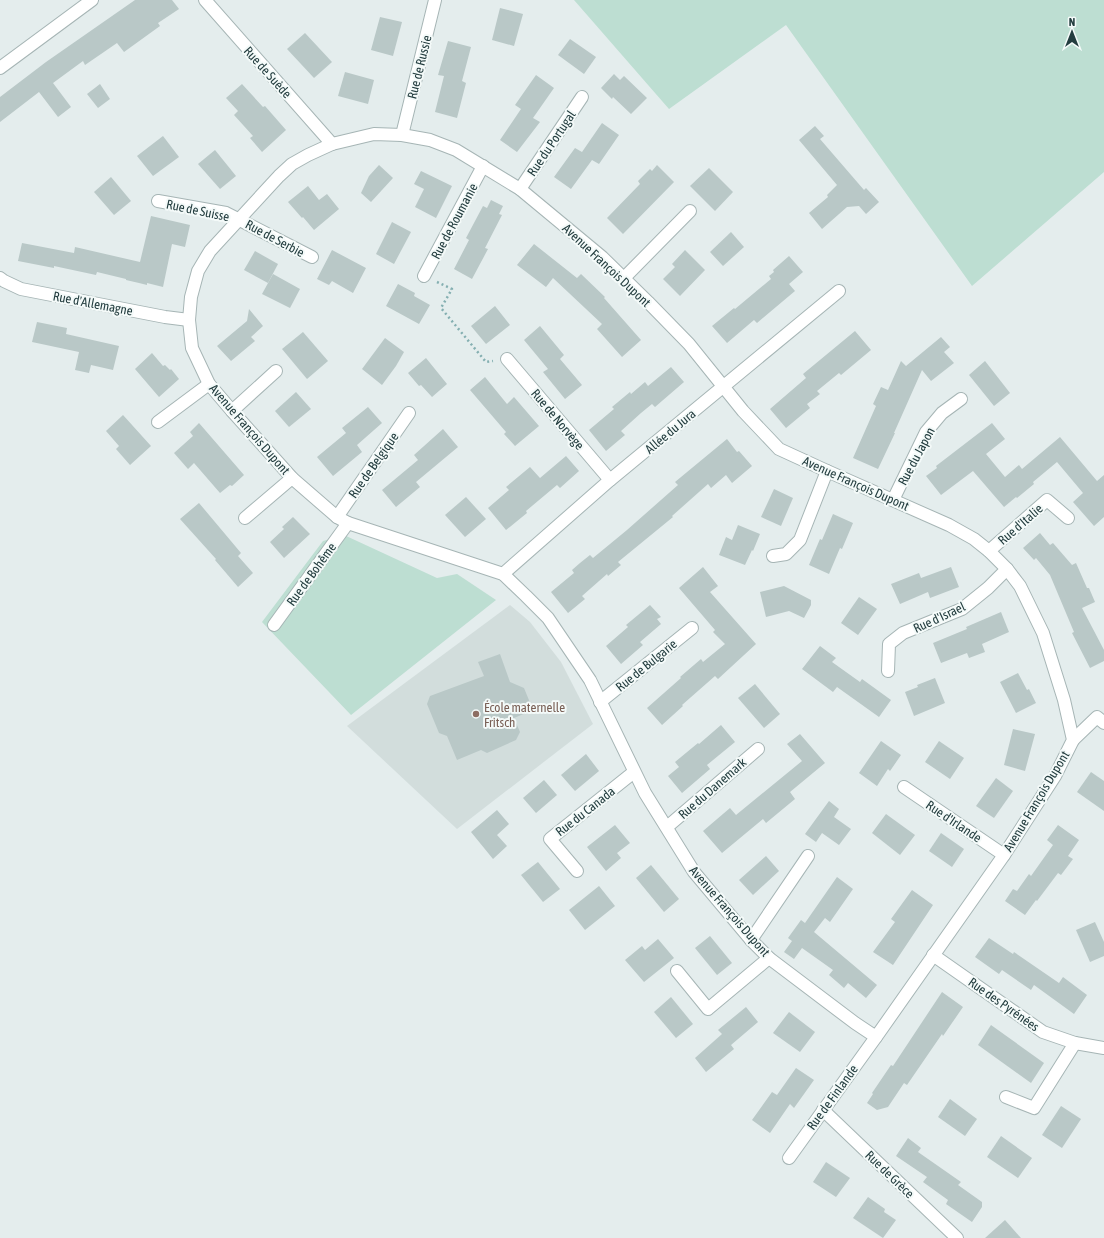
<svg xmlns="http://www.w3.org/2000/svg" width="1104" height="1238" viewBox="0 0 1104 1238" font-family="'Asap Condensed',sans-serif">
<style>
.built{fill:#d2dddc}
.green{fill:#bdded2}
.building{fill:#b9c8c7}
.lines{fill:none;stroke-linecap:round;stroke-linejoin:round}
.minor-casing{stroke:#a6b5b5;stroke-width:14}
.tertiary-casing{stroke:#a6b5b5;stroke-width:14}
.path{stroke:#84afb1;stroke-width:2.5;stroke-dasharray:2 3;stroke-linecap:butt}
.minor{stroke:#fff;stroke-width:12}
.tertiary{stroke:#fff;stroke-width:12}
.education-dot{fill:#8d6e63;stroke:#f4faf9;stroke-width:1.5}
.labels{text-anchor:middle;stroke-width:4;stroke-linejoin:round;paint-order:stroke}
.street-label{font-size:13px;fill:#233d3f;stroke:#f4faf9}
.education-label{font-size:13px;fill:#785e54;stroke:#f4faf9;text-anchor:start}
</style>
<rect width="100%" height="100%" fill="#e4eded"/>
<path class="built" d="M510,605L530,622L561,662L593,724L457,829L347,726Z"/>
<g class="green">
<path d="M574,0H1104V172L972,286L786,25L669,109Z"/>
<path d="M344,535L437,578L457,574L496,600L351,715L262,622L323,541Z"/>
</g>
<g class="building">
<path d="M135,0H172L179,9L158,23L160,26L124,52L117,43L85,65L83,61L53,83L71,107L58,117L39,92L0,122V97L46,62Z"/>
<path d="M500,8L523,14L514,46L492,40Z"/>
<path d="M380,17L402,22L393,56L371,50Z"/>
<path d="M305,33L332,62L314,78L287,49Z"/>
<path d="M570,39L596,57L584,74L558,55Z"/>
<path d="M448,41L471,47L462,81L466,83L457,118L435,112L444,76L438,75Z"/>
<path d="M345,72L374,80L368,104L338,96Z"/>
<path d="M614,74L620,80L624,76L647,98L631,114L613,97L612,99L601,88Z"/>
<path d="M536,75L554,88L533,118L540,122L517,152L500,140L521,109L515,105Z"/>
<path d="M100,84L110,99L98,108L87,94Z"/>
<path d="M242,84L263,107L265,106L286,130L262,152L250,138L253,136L234,115L238,111L226,98Z"/>
<path d="M602,123L619,135L599,164L592,160L571,189L554,177L575,148L582,152Z"/>
<path d="M815,126L824,136L820,139L864,190L866,188L879,202L866,214L859,206L847,207L822,229L809,213L828,197L827,195L837,185L799,140Z"/>
<path d="M163,136L179,157L153,176L137,156Z"/>
<path d="M215,150L236,176L220,189L198,164Z"/>
<path d="M379,165L393,178L371,202L361,193L369,176Z"/>
<path d="M657,165L674,182L623,234L607,218L640,184L638,181L650,169L652,171Z"/>
<path d="M709,168L733,192L715,211L690,186Z"/>
<path d="M421,171L452,186L436,218L415,207L424,189L414,184Z"/>
<path d="M111,177L131,201L114,215L94,192Z"/>
<path d="M308,186L319,200L327,194L339,209L314,230L303,217L302,218L288,202Z"/>
<path d="M491,200L503,206L499,214L502,215L485,248L488,249L472,279L454,269L469,240L466,238L483,206L487,208Z"/>
<path d="M151,216L190,225L185,247L172,244L163,287L147,283V285L139,283L126,280V279L97,272L96,275L54,266V268L18,261L22,243L74,253L75,247L140,262Z"/>
<path d="M392,222L411,232L394,264L376,254Z"/>
<path d="M731,232L744,247L723,266L710,252Z"/>
<path d="M534,244L577,278L581,274L605,297L604,298L641,340L622,357L597,329L602,324L553,278L546,287L517,265Z"/>
<path d="M332,250L366,268L353,293L332,281L329,285L317,279Z"/>
<path d="M685,250L705,270L680,296L663,279L675,267L672,264Z"/>
<path d="M255,251L278,264L268,283L244,270Z"/>
<path d="M789,256L803,272L789,284L795,291L757,323L754,320L727,343L712,326L734,308L735,309L771,279L769,276L774,272L773,270Z"/>
<path d="M273,274L300,289L290,308L262,294Z"/>
<path d="M398,284L415,293L414,296L430,305L419,324L386,306Z"/>
<path d="M495,306L510,325L486,344L471,326Z"/>
<path d="M249,309L263,326L251,337L255,341L231,361L217,346L247,321Z"/>
<path d="M37,322L67,328L66,334L119,346L113,370L91,365L89,373L75,370L79,352L32,342Z"/>
<path d="M540,326L564,355L560,359L582,385L565,399L543,372L548,369L524,340Z"/>
<path d="M855,331L871,350L841,375L839,373L817,391L820,394L807,404L810,408L786,428L770,409L806,378L803,374Z"/>
<path d="M303,332L328,361L307,379L282,349Z"/>
<path d="M941,337L950,347L944,352L954,363L931,381L922,370L894,433H895L878,469L853,458L876,406L873,404L881,387L888,390L901,361L906,366Z"/>
<path d="M385,338L404,352L396,366L382,385L362,369Z"/>
<path d="M152,353L163,366L165,365L170,370L171,369L179,379L159,397L135,369Z"/>
<path d="M426,358L447,384L432,397L421,385L419,386L408,373Z"/>
<path d="M985,361L1010,393L994,406L969,375Z"/>
<path d="M671,367L684,382L655,407L652,404L641,413L621,431L625,435L606,451L589,430L614,409L612,407L630,392L631,394L645,382L648,386Z"/>
<path d="M485,377L507,404L514,397L539,426L515,446L504,434L506,432L470,390Z"/>
<path d="M296,392L311,409L289,427L275,411Z"/>
<path d="M368,407L382,423L357,445L362,452L333,476L317,457L346,433L342,428Z"/>
<path d="M123,415L151,446L130,465L116,449L119,446L106,431Z"/>
<path d="M199,423L244,475L232,486L230,485L220,493L194,463L188,469L174,453L193,436L190,432Z"/>
<path d="M992,423L1005,439L986,454L1005,477L1019,465L1022,469L1060,437L1097,481L1104,475V517L1094,526L1073,502L1083,493L1057,462L1033,482L1034,484L1017,498L1016,497L1004,507L973,471L941,495L926,476L937,468L936,466Z"/>
<path d="M443,429L458,447L416,482L420,487L396,507L382,490L418,460L414,455Z"/>
<path d="M727,439L737,452L739,451L752,466L732,483L726,475L711,488L708,484L672,516L673,517L618,562L621,565L608,576L607,574L582,596L585,599L568,613L551,592L574,573L572,570L580,563L590,555L593,558L627,530L678,485L675,482Z"/>
<path d="M566,456L579,471L560,488L557,485L526,511L527,513L506,530L488,508L509,490L506,487L530,467L540,478Z"/>
<path d="M774,489L793,498L781,526L761,517Z"/>
<path d="M466,497L486,519L465,537L445,515Z"/>
<path d="M199,503L241,553L238,556L253,573L238,587L215,560L216,559L180,519Z"/>
<path d="M833,514L853,523L842,549L840,548L829,574L809,565L820,539L822,540Z"/>
<path d="M293,517L310,534L284,558L270,542L284,529L282,527Z"/>
<path d="M738,525L760,534L753,551L752,550L745,565L719,555L726,537L732,540Z"/>
<path d="M1040,533L1050,545L1053,543L1072,565L1076,563L1087,588H1089L1095,602L1082,608L1104,650V661L1090,668L1072,633L1074,632L1050,575L1036,558L1034,560L1023,548Z"/>
<path d="M703,567L718,586L710,592L756,644L718,679L715,676L682,705L683,706L662,725L647,708L681,678L680,677L701,659L703,662L725,644L713,632L715,630L679,588Z"/>
<path d="M951,567L959,587L930,598L928,592L900,604L891,584L919,573L921,578Z"/>
<path d="M784,586L811,600V605L804,618L789,611L766,617L760,592Z"/>
<path d="M859,597L877,609L858,635L841,623Z"/>
<path d="M650,605L661,617L657,619L661,624L640,642L643,645L621,664L606,646L628,627L626,625Z"/>
<path d="M1001,612L1009,632L982,644L985,652L969,658L967,653L941,663L933,643L967,629L966,627Z"/>
<path d="M820,646L836,658L832,662L860,682L862,679L891,700L879,717L837,687L833,692L802,669Z"/>
<path d="M500,654L510,682L524,688L533,710L514,718L520,732L516,740L487,753L481,750L457,760L447,736L439,733L427,704L430,696L484,676L478,662Z"/>
<path d="M1018,673L1027,690L1029,689L1036,703L1016,713L1000,682Z"/>
<path d="M935,678L945,703L914,716L905,692L918,687L917,685Z"/>
<path d="M755,684L780,714L764,728L738,698Z"/>
<path d="M721,725L735,742L707,765L710,769L682,793L668,776L679,767L675,762L698,743L699,744Z"/>
<path d="M1013,729L1035,734L1025,771L1004,765Z"/>
<path d="M800,734L825,763L790,792L795,799L766,823L763,819L722,853L703,831L730,808L736,815L802,761L787,744Z"/>
<path d="M881,741L901,755L890,771L888,769L877,786L859,773Z"/>
<path d="M939,741L964,758L950,779L925,762Z"/>
<path d="M586,754L599,771L575,791L561,775Z"/>
<path d="M1091,772L1104,781V811L1077,792Z"/>
<path d="M996,778L1013,791L994,818L976,806Z"/>
<path d="M544,780L557,795L536,813L523,798Z"/>
<path d="M829,801L839,809L834,817L851,829L839,845L822,833L816,842L805,834Z"/>
<path d="M497,810L509,824L497,835L507,846L493,859L471,832Z"/>
<path d="M886,814L915,835L900,855L872,833Z"/>
<path d="M615,825L630,843L617,853L621,858L606,871L587,847Z"/>
<path d="M1058,825L1079,840L1068,856L1073,859L1061,875L1058,873L1037,901L1036,900L1025,915L1005,901L1013,889L1017,891L1029,874L1031,876L1053,845L1047,840Z"/>
<path d="M941,833L964,849L952,867L929,851Z"/>
<path d="M766,856L779,871L753,895L739,880Z"/>
<path d="M538,862L560,889L543,902L521,875Z"/>
<path d="M651,865L679,899L664,912L636,878Z"/>
<path d="M837,877L853,889L830,922L825,918L814,932L877,985L866,998L848,983L844,988L829,975L833,970L802,948L794,959L784,952L792,941L788,938L801,920L805,923Z"/>
<path d="M599,886L615,906L585,930L569,910Z"/>
<path d="M912,890L933,905L893,965L873,952L895,922L891,919Z"/>
<path d="M1095,922L1104,942V956L1090,962L1076,930Z"/>
<path d="M710,936L732,963L717,975L695,948Z"/>
<path d="M989,938L1013,954L1014,952L1059,983L1063,977L1087,995L1074,1014L1034,985L1031,990L1002,970L999,974L975,957Z"/>
<path d="M658,939L674,958L644,982L625,960L642,946L645,950Z"/>
<path d="M942,992L963,1007L943,1036L942,1034L907,1085L904,1083L888,1107L877,1110L867,1103L873,1094L872,1093L891,1065L893,1066Z"/>
<path d="M671,997L693,1024L676,1038L654,1012Z"/>
<path d="M746,1007L758,1022L731,1045L734,1049L706,1072L695,1058L722,1034L718,1030Z"/>
<path d="M789,1012L815,1032L800,1052L773,1033Z"/>
<path d="M991,1025L1044,1063L1031,1083L978,1045Z"/>
<path d="M796,1068L814,1080L794,1108L790,1104L770,1133L752,1120L772,1092L777,1095Z"/>
<path d="M950,1099L977,1119L965,1136L938,1117Z"/>
<path d="M1061,1106L1081,1119L1062,1148L1042,1135Z"/>
<path d="M1001,1136L1032,1158L1018,1178L987,1157Z"/>
<path d="M908,1138L921,1148L918,1152L961,1182L958,1185L982,1202V1207L972,1222L946,1204L948,1200L923,1182L927,1177L896,1156Z"/>
<path d="M826,1162L850,1178L836,1197L813,1182Z"/>
<path d="M868,1197L885,1209L884,1212L896,1220L883,1238L853,1218Z"/>
<path d="M1005,1220L1021,1238H985Z"/>
</g>
<g class="lines">
<defs>
<g id="minor">
<path d="M205,0L332,144"/>
<path d="M374,134L402,135L430,140L456,150L520,189L602,257L648,302L689,344L743,411L779,449L827,471L949,525L974,539L989,551L1007,569L1020,586L1043,633L1064,700L1073,740L1055,776L1004,855L876,1037L855,1023L769,958L751,940L694,872L645,793L590,680L548,618L526,596L503,574L348,523L337,517L292,478L232,411L209,384L192,348L189,320L191,297L198,271L210,251L279,176L292,164L308,155L332,144Z"/>
<path d="M402,135L435,0"/>
<path d="M520,189L582,97"/>
<path d="M158,201L226,213L312,257"/>
<path d="M424,276L483,166"/>
<path d="M0,278L4,281L21,289L165,317L189,320"/>
<path d="M624,278L690,211"/>
<path d="M507,359L610,480"/>
<path d="M232,411L276,371"/>
<path d="M158,422L209,384"/>
<path d="M893,500L926,432L942,413L961,399"/>
<path d="M337,517L409,413"/>
<path d="M245,518L292,478"/>
<path d="M989,551L1047,500L1068,518"/>
<path d="M773,556L786,554L800,540L827,471"/>
<path d="M503,574L610,480L839,291"/>
<path d="M274,625L348,523"/>
<path d="M888,671L889,644L903,633L962,609L988,588L1007,569"/>
<path d="M600,702L692,628"/>
<path d="M1073,740L1097,717L1104,723"/>
<path d="M904,787L1004,855"/>
<path d="M667,827L758,749"/>
<path d="M577,871L550,839L634,772"/>
<path d="M751,940L808,856"/>
<path d="M933,955L1043,1032L1075,1043L1104,1048"/>
<path d="M677,971L708,1009L769,958"/>
<path d="M1006,1097L1034,1108L1075,1043"/>
<path d="M823,1110L957,1238"/>
<path d="M789,1158L876,1037"/>
</g>
<path id="tertiary" d="M0,68L92,0"/>
</defs>
<use href="#minor" class="minor-casing"/>
<use href="#tertiary" class="tertiary-casing"/>
<path class="path" d="M437,282L452,289L441,308L486,362L493,361"/>
<use href="#minor" class="minor"/>
<use href="#tertiary" class="tertiary"/>
</g>
<circle class="education-dot" cx="476" cy="714" r="4"/>
<g class="labels">
<g class="street-label">
<text transform="translate(419 67) rotate(-76)" y="5">Rue de Russie</text>
<text transform="translate(268 72) rotate(48)" y="5">Rue de Suède</text>
<text transform="translate(551 143) rotate(-56)" y="5">Rue du Portugal</text>
<text transform="translate(198 210) rotate(12)" y="5">Rue de Suisse</text>
<text transform="translate(454 221) rotate(-62)" y="5">Rue de Roumanie</text>
<text transform="translate(275 238) rotate(28)" y="5">Rue de Serbie</text>
<text transform="translate(607 265) rotate(43)" y="5">Avenue François Dupont</text>
<text transform="translate(93 303) rotate(11)" y="5">Rue d'Allemagne</text>
<text transform="translate(558 419) rotate(50)" y="5">Rue de Norvège</text>
<text transform="translate(250 429) rotate(49)" y="5">Avenue François Dupont</text>
<text transform="translate(670 431) rotate(-40)" y="5">Allée du Jura</text>
<text transform="translate(916 456) rotate(-62)" y="5">Rue du Japon</text>
<text transform="translate(373 465) rotate(-55)" y="5">Rue de Belgique</text>
<text transform="translate(856 483) rotate(24)" y="5">Avenue François Dupont</text>
<text transform="translate(1020 524) rotate(-41)" y="5">Rue d'Italie</text>
<text transform="translate(311 574) rotate(-54)" y="5">Rue de Bohême</text>
<text transform="translate(939 617) rotate(-25)" y="5">Rue d'Israel</text>
<text transform="translate(646 665) rotate(-39)" y="5">Rue de Bulgarie</text>
<text transform="translate(712 788) rotate(-41)" y="5">Rue du Danemark</text>
<text transform="translate(1036 801) rotate(-59)" y="5">Avenue François Dupont</text>
<text transform="translate(585 811) rotate(-38)" y="5">Rue du Canada</text>
<text transform="translate(954 821) rotate(34)" y="5">Rue d'Irlande</text>
<text transform="translate(730 911) rotate(49)" y="5">Avenue François Dupont</text>
<text transform="translate(1004 1004) rotate(35)" y="5">Rue des Pyrénées</text>
<text transform="translate(832 1097) rotate(-54)" y="5">Rue de Finlande</text>
<text transform="translate(890 1174) rotate(44)" y="5">Rue de Grèce</text>
</g>
<g class="education-label">
<text x="484" y="712">École maternelle<tspan x="484" dy="15">Fritsch</tspan></text>
</g>
</g>
<g transform="translate(1072 32)" stroke="#f4faf9" stroke-width="3" paint-order="stroke">
<path d="M0-3L7 15L0 10L-7 15Z" fill="#233d3f"/>
<text y="-6" font-size="11" font-weight="bold" text-anchor="middle" fill="#233d3f">N</text>
</g>
</svg>
